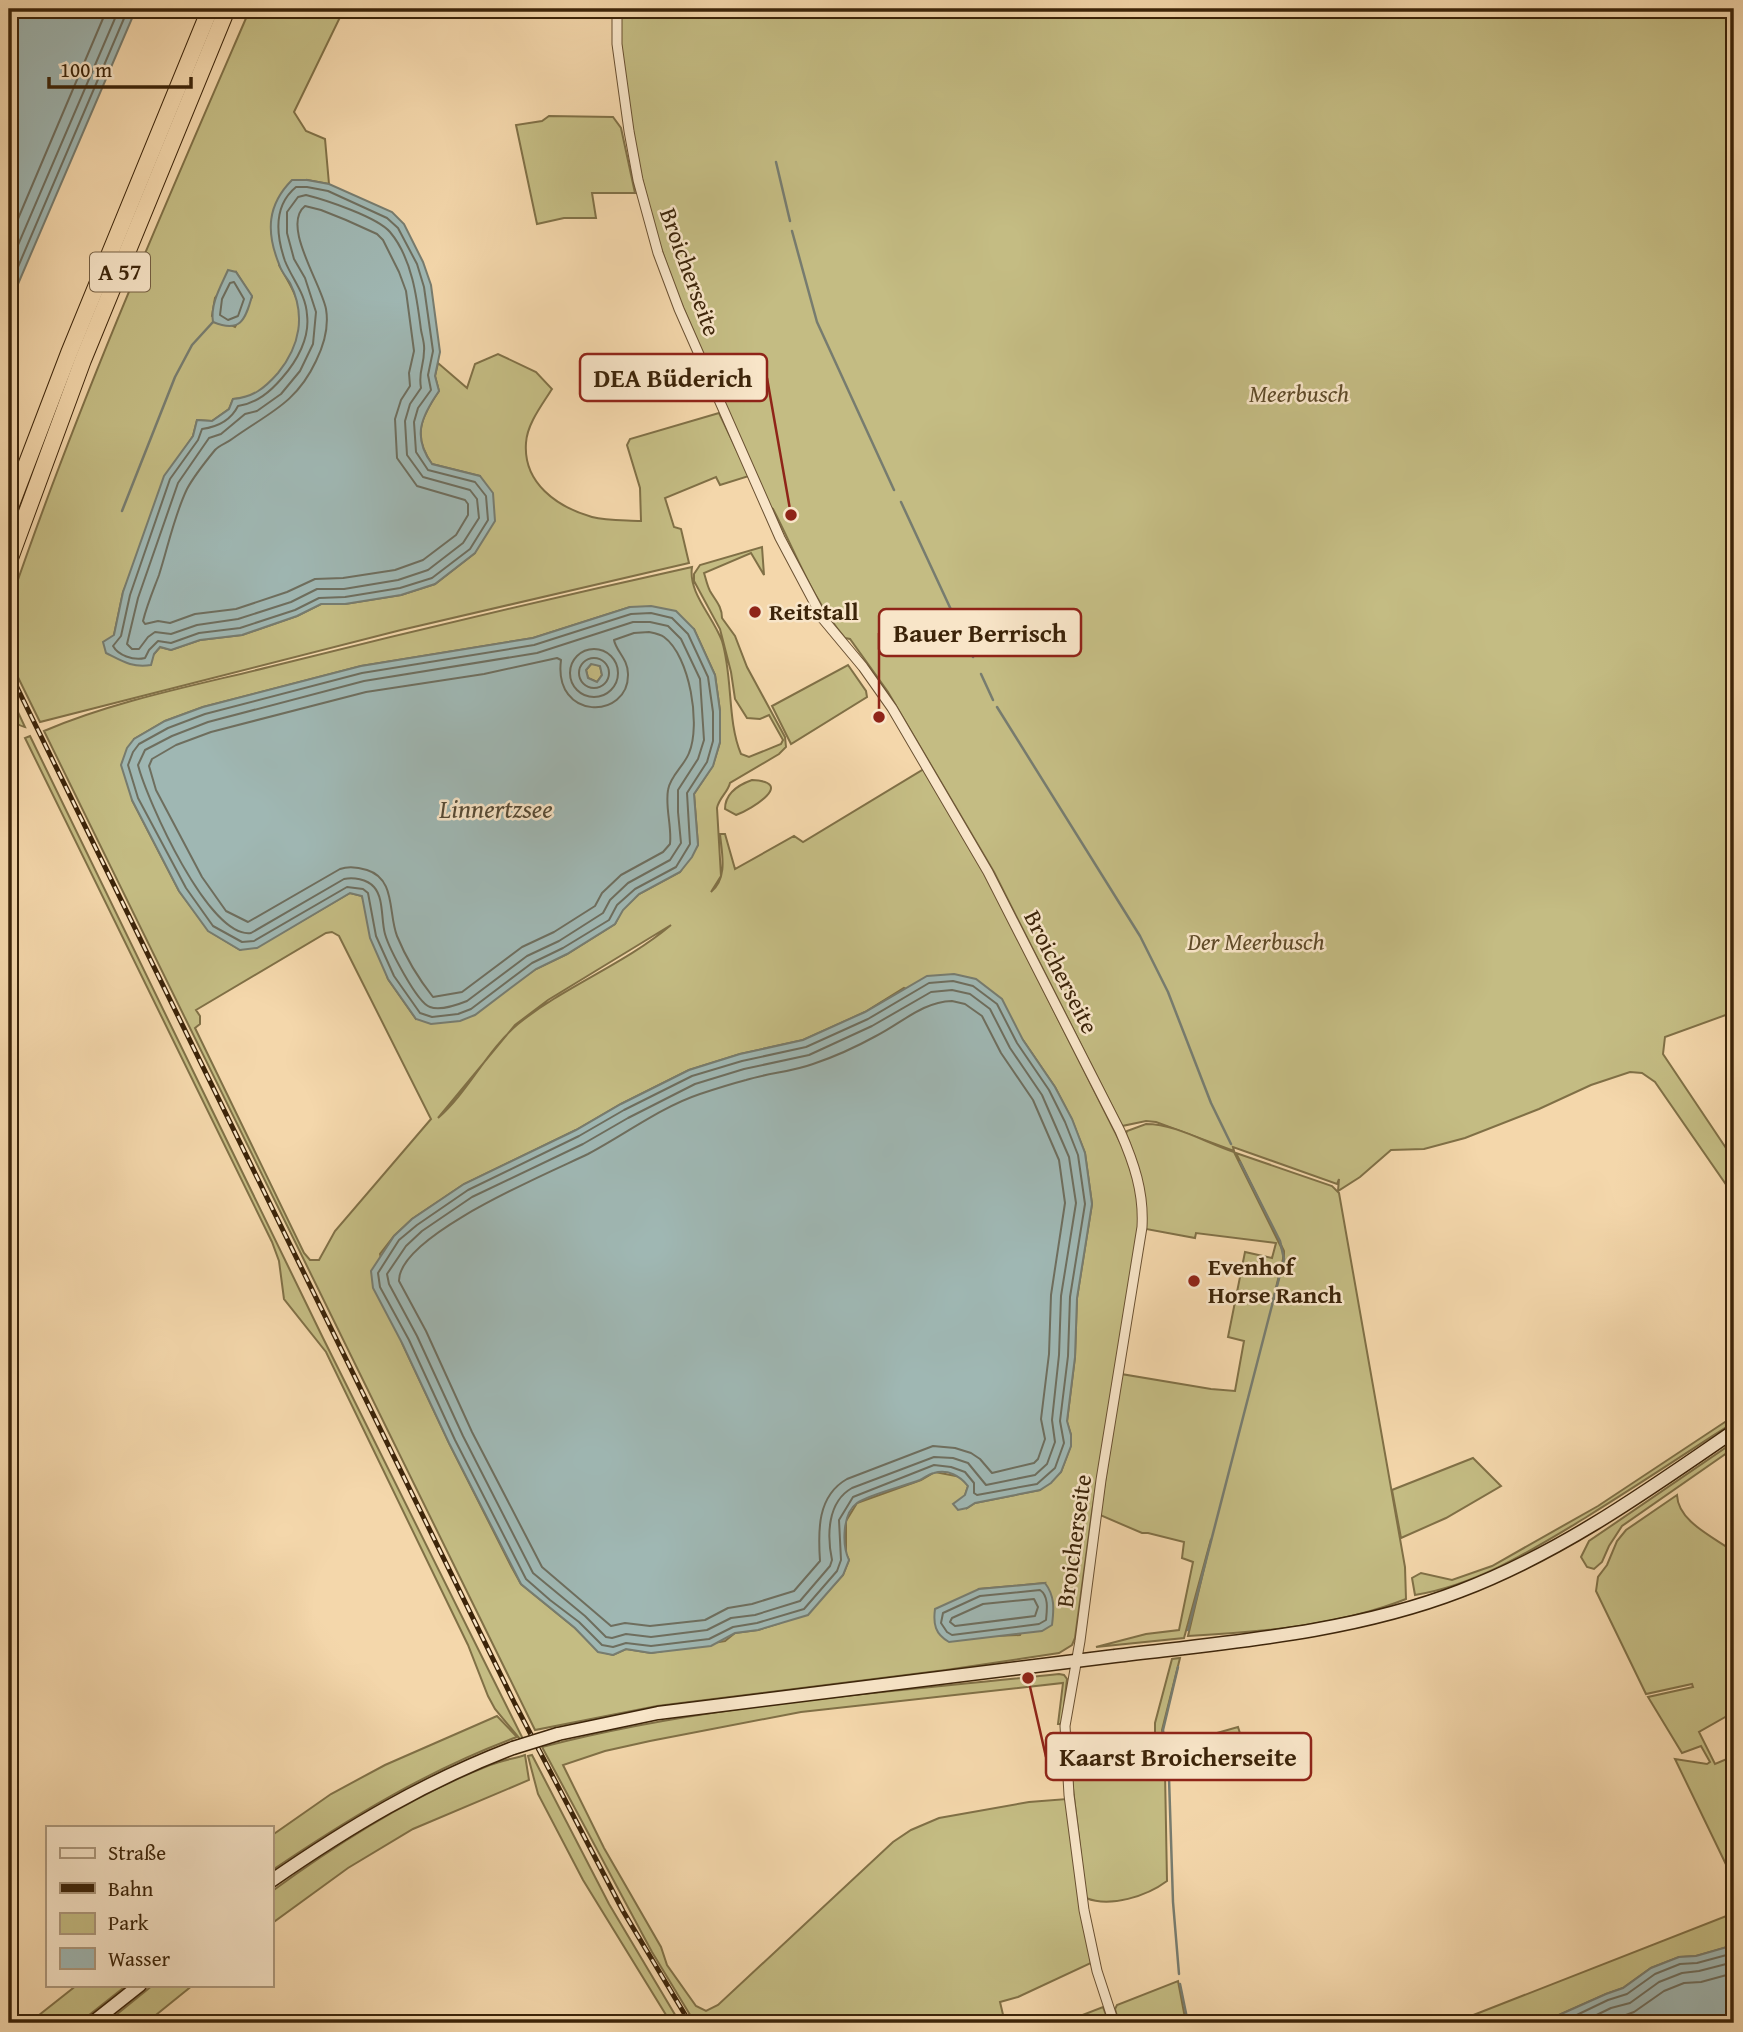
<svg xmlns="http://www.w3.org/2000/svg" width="1743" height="2032" viewBox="0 0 1743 2032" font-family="'Gentium Book Plus',serif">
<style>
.green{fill:#c4bc83;stroke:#807046;stroke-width:2;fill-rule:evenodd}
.water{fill:#9fb7b3;stroke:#777c6f;stroke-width:2;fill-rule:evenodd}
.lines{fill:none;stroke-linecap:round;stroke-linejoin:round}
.shore{stroke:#6e6e5e;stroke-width:2}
.stream{stroke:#777c6f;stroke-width:2.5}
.street-casing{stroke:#6a5132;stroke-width:11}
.secondary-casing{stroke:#3c2409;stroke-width:15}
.highway-casing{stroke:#3c2409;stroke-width:18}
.street{stroke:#f8e5c8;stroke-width:9}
.secondary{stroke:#f8e5c8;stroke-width:12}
.highway{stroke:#f4d7ab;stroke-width:16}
.rail-casing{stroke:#3c2409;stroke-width:5}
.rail{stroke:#f8e5c8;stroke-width:2.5;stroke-dasharray:8;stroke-linecap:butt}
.secondary-bridge-casing{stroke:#3c2409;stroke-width:15;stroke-linecap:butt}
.secondary-bridge{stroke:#f8e5c8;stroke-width:12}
.poi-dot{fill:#8f2418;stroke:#f8e5c8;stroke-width:2.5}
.labels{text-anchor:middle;stroke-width:5;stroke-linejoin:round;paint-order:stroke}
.shield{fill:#f8e5c8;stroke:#745e42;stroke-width:2}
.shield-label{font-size:23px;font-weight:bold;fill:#3c2409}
.street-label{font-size:24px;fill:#3c2409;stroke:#f8e5c8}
.park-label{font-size:24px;font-style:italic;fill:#5e4a28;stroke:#f8e5c8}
.poi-label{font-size:24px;font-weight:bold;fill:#3c2409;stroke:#f8e5c8;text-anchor:start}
.water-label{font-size:26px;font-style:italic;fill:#554934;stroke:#f8e5c8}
.leader{fill:none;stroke:#8f2418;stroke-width:2.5}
.callout-dot{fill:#8f2418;stroke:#f8e5c8;stroke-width:2.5}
.callout{fill:#f8e5c8;stroke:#8f2418;stroke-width:2.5}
.callout-label{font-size:26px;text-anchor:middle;font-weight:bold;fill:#3c2409}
</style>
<rect width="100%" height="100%" fill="#f4d7ab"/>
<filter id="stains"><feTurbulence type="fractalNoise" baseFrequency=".00286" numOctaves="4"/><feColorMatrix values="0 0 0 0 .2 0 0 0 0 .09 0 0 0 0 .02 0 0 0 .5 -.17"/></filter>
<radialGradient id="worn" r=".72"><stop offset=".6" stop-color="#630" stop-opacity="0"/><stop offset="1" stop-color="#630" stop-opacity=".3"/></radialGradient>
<g class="green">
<path d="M250,9H344L294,112L306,131L325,139L329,184L307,180L279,265C288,281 299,298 301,316C302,346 277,385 249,397C245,399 238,398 233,399L229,409L212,421L197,420L193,436L184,450L123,592L114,635L154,654L160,647L171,650L200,640L242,635L297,616L321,604H345L401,595L435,584L475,553L480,476L432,464C412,436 421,417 439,391L435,376L438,363L467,388L475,364L498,354L536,372L552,389C542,405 527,424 526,443C523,483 557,507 592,517C607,521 625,520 641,521L640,488L627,445L630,439L719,413L749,476L720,485L716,477L665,498L674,527L681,529L689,563L401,630L40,722L9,659V614L14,598L12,597C81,396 166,203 250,9ZM236,272L252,297L235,327L212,316L215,298Z"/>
<path d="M618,9H1734V1012L1665,1037L1663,1054L1734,1160V1196L1655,1082L1642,1073L1630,1072L1591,1085L1539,1109L1465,1138L1424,1149L1391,1150L1360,1177L1338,1191L1339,1179L1337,1184L1233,1147L1234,1151L1156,1122L1146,1121L1122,1126L994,872L888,692L850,639L845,638C812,599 796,553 773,509L769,506L678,296L658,240L641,175L621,75Z"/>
<path d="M549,116L613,117L621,128L635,193H592L596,218H564L537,224L516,125L542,121Z"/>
<path d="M762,547L764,575L751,553L704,573C706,579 707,585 710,591C715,600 722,606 722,618L735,636L747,667L785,737L786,747L779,754L730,783C728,792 719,798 717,808L721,876L711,892C728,878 722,854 720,834H725L735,869L794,836L803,842L924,769L986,876L1125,1152L1138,1194L1139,1228L1092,1512L1075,1638L1072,1645L1059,1653L946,1670L657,1706L535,1730L44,731C117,700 197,685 273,666C412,631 552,598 692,567C688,593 713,616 722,641C733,677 727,721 741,754L749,757L781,744L783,740L769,715L760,719L747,718L735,699L731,672L720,629L694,581V574L700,565ZM630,607L694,629L715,675L720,711V742L713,765L694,794L698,845L680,872L639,894L622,910L615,924L567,954L536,969L512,985L416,1019L388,979L362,896L350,893L281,933L240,950L209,931L179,891L132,800L134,739L165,721L203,707L361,666L533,638ZM671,925C625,964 565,986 518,1024C487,1050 468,1092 438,1118L515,1025L548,1000ZM332,932L339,936L431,1119L335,1231L319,1260H310L304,1253L195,1028L200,1024V1016L196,1010L326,933ZM904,988L1023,1040L1055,1087L1072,1120L1085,1153L1092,1204L1077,1298L1075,1357L1067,1422L1071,1435V1445L1061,1472L1040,1490L975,1503L967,1508L965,1495L968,1486L961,1477L935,1472L921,1480L857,1503L846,1521V1554L849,1560L843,1575L831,1588L780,1623L758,1630L735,1633L725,1641L651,1653L626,1649L613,1655L598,1651L575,1628L521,1584L511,1566L449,1443L402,1343L380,1254L394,1236L412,1219L464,1184L576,1130L621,1104L689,1070L740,1054L803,1040L865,1012ZM1045,1583L1020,1635L995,1636L979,1589Z"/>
<path d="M592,663L600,666L602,675L597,682L588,678L586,670Z"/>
<path d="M848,665L866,691L867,697L791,744L772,706Z"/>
<path d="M9,693L25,727C7,723 9,708 9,693Z"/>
<path d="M30,736L323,1338L525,1743L524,1744L495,1709L488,1696L468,1645L326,1352L284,1299L279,1261L272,1242L25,738Z"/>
<path d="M752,780C796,782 752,809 736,815L725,809C725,794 738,785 752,780Z"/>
<path d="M1146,1124C1176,1124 1206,1143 1234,1152L1283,1251V1259L1272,1304L1284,1259V1251L1236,1153L1332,1186L1339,1193L1405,1567L1406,1599C1338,1626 1261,1632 1188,1636L1211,1539L1184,1638L1096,1647L1146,1634L1179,1630L1193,1562L1182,1558L1184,1542L1148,1533H1142L1100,1515L1121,1374L1211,1389L1235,1391L1244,1341L1228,1337L1245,1252L1272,1258L1276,1243L1196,1233L1195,1238L1146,1229C1147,1194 1139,1166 1126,1134L1127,1131Z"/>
<path d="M1734,1416V1422C1685,1454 1635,1487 1585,1518C1532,1550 1477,1585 1415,1595L1412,1578L1421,1573L1452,1580L1492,1566L1598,1506Z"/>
<path d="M1734,1442V1448L1622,1526L1609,1546L1602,1562L1594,1569L1587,1567L1581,1557L1589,1541Z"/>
<path d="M1473,1458L1501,1486L1446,1518L1401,1538L1392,1490Z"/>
<path d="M1677,1495C1678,1522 1714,1537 1734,1552V1712L1699,1732L1715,1764L1734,1756V1881L1675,1759L1707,1764L1710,1762L1701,1746L1682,1753L1648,1697L1693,1687L1692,1684L1646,1694L1596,1591L1598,1577L1607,1565L1617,1541L1626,1530Z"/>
<path d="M1180,1658L1162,1730L1164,1748L1238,1727L1245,1749L1165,1772L1167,1881C1147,1896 1110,1908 1086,1898L1070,1763L1115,1761L1155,1751V1723L1172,1659Z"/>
<path d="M1059,1674L1064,1675L1067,1679L1062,1724H1058L1063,1683L801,1712L650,1741L605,1751L563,1765L604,1848L661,1947L667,1965L696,2006L706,2011L718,2005L893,1842L911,1830L939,1818L1029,1802L1067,1799L1091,1963L1018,1997L1000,2002L1005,2023H695L652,1952L542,1747C711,1703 887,1693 1059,1674Z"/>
<path d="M497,1716L517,1737C428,1770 349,1818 271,1871V1836L331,1794L385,1765Z"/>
<path d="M525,1755L529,1780L413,1829L348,1868L271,1924V1892C339,1842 412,1796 490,1765C503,1760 513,1759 525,1755Z"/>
<path d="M532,1755L609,1904L680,2023H671L583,1880L538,1794L528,1756Z"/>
<path d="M1734,1913V1945L1696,1956L1679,1957L1651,1968L1623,1988L1606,1994L1541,2023H1453Z"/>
<path d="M1178,1981L1186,2023H1119L1115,2009L1117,2005Z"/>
<path d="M77,1985H127L79,2023H29Z"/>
<path d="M153,1985H193L146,2023H106Z"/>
<path d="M1103,2007L1109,2023H1062Z"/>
</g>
<g class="water">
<path d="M9,9H136L9,305Z"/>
<path d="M292,180H307L329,184L392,212L404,224L423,262L431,285L440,352L435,376L439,391C421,417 412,437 432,464L480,476L493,493L495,521L475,553L435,584L401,595L345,604H321L297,616L242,635L200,640L171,650L160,647L154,654L151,665C132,668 122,661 106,653L103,642L114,635L123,592L164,476L193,436L197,420L212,421L229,409L233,399C253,397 264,389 278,373C300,346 306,315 290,283C286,277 281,271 279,264C266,232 267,205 292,180Z"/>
<path d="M228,270L236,272L252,296C245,321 240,333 213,322C210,304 221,286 228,270Z"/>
<path d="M651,606L676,611L694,629L715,675L720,711V742L713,766L694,794L698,845L692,857L680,872L639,894L623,910L615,924L567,954L536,969L475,1015L460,1021L431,1024L416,1019L388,979L370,938L362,896L350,893L257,948L240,950L208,931L179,891L132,800L121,765L127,748L134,739L165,721L203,707L361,666L533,638L630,607ZM591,664L600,666L602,675L597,682L588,678L586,670Z"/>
<path d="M954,974L976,979L1002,999L1023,1040L1055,1087L1072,1119L1085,1153L1092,1204L1077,1298L1075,1357L1067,1421L1071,1435V1446L1061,1472L1051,1483L1040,1490L975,1503L967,1508L958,1510L953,1504L965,1495L968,1486C960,1476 948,1469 934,1473C929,1474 924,1478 920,1480C905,1486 868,1495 857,1503C842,1514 842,1545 849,1560L843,1575L808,1615L758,1630L735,1633L711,1646L651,1653L626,1649L613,1655L598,1652L575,1628L521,1584L449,1443L402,1343L373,1288L371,1271L394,1236L412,1219L464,1184L576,1130L621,1104L689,1070L740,1054L803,1040L865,1012L927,976Z"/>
<path d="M1045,1583C1055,1596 1054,1609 1052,1625L1042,1631L949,1642C935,1634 933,1624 935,1609L979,1589Z"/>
<path d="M1734,1945V2023H1541L1606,1994L1623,1988L1651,1968L1679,1957L1696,1956Z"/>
</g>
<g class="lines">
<g class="shore">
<path d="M296,187H307L328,191L387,218L398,228L417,264L424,287L433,351L428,375L431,390L418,408L414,422L416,452L428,470L475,482L486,496L488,520L470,549L432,578L400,588L345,597L319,598L295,610L240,628L199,633L171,643L158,641L149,650L145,658C133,661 118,655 113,646L121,636L130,595L170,479L198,440L202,429C217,427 231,420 238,406C257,403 270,392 282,378C297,361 310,338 307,315C306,294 292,279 285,261C276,235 273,206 296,187Z"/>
<path d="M306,195C326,200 377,217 390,232C412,258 417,298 421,330C422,336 425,344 424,351C424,367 418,371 421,388L410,404L405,421L407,455L423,477L470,490L477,499L479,518L463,543L428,570L398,580L344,589H317L291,602L238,619L197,625L171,634L155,632L148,637L139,649H132L127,644L138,598L178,483L209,438L221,434L245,414L257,411L281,394L300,371L313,344L316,312L305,278L294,259L287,233V212L298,197Z"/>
<path d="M305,206L321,210L346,220L377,234L383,240L399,272L406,291L414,351L409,373L410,386L401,400L395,419L397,458L417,486L465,500L468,504V515L456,535L423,560L395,570L343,578L315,579L287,592L236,609L195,614L170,623L158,621L145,624L143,621C147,605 153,591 159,575C168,547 174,516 187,489C194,476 206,461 215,450C219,445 227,443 232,439C268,413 296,404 316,361C324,345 329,327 326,309C321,283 281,225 305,206Z"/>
<path d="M9,240L107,9"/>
<path d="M9,266L119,9"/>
<path d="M234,282L244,299L238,316L228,320L220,315L222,299L230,283Z"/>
<path d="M9,288L128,9"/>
<path d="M651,613L672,618L688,634L708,677L713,712V741L707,762L687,793L690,844L676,867L635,889L617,905L609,920L563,948L532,963L471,1009L458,1014L432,1017L420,1013L394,976L376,936L368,893L363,889L347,887L254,941L242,942L213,926L186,888L138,798L128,765L133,752L139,744L168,728L205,714L362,673L534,645L631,614Z"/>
<path d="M633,622H650L668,626L681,639L700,679L704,740L698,759L678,790V812L681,843L670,860L628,883L610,900L603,913L559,941L527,956L467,1001C457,1005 440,1011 430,1007C417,1003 389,948 385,934C381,920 384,898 374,887C367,879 353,877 344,879L251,933C209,939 147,800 138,765L145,750L172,736L208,722L364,681L537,653Z"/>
<path d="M649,632C654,633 660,634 664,637C690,656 701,725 689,753C684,766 670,776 668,790C665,808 672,826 670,844L663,852L621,875L602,893L595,906L554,932L522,947L462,992L433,997C418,978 406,958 397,936C388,913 396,879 367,870C357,867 349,866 340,869L248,922L226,911L202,877L156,790L149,766L152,759L176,745L211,732L366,692L484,674L557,658L561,660C553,721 629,720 628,674C628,659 616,651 614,640L634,633Z"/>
<circle cx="594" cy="673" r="24"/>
<circle cx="594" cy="673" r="15"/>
<path d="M953,981L973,986L997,1004L1017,1043L1049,1090L1065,1122L1078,1155L1085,1204L1070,1297L1068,1356L1060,1421L1064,1443L1055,1468L1037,1484L977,1495L974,1493V1483L965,1472L951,1467L934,1465L853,1497L839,1520L841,1560L837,1571L804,1609L757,1623L733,1627L709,1639L651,1646L626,1643L613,1647L602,1645L579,1622L550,1600L526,1579L455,1440L409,1340L380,1287L378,1273L399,1240L417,1225L468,1190L579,1136L624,1110L692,1076L742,1061L806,1047L868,1019L929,983Z"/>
<path d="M952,990L970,994L990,1009L1010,1048L1042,1095L1069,1157L1076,1203L1061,1296L1059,1355L1052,1420L1055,1442L1047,1464L1035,1475L986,1485L968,1463L953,1458L934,1457L852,1488C827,1502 827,1536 832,1560L830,1566L800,1601L755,1615L731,1618L707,1630L651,1637L626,1634L612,1638L606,1637L585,1616L533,1573L463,1436L417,1336L389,1284L387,1274L406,1246L422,1231L472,1197L583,1144L628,1118L695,1084L744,1069L809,1055L872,1026L931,992Z"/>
<path d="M952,1001L965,1004L982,1016L1001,1053L1033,1100L1059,1160L1065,1203L1051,1295L1049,1354L1041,1419L1045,1439L1038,1459L1034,1463L992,1473L980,1459L971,1453L955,1448L933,1446L847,1479C817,1496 818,1531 820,1561L794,1591L752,1604L728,1608L705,1620L650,1626L625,1623L611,1626L542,1567L472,1432L426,1331L399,1281C398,1235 551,1172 588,1154C624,1135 661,1107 700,1094C715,1089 731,1084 746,1080C768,1073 791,1072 813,1064C834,1057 856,1047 876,1036C902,1023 922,1002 952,1001Z"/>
<path d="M1040,1590C1049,1596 1047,1610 1046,1620L1039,1624L952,1635L947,1632L941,1623L943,1613L980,1596Z"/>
<path d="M1034,1599L1038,1607L1035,1616L955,1626L950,1622L952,1618L983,1604Z"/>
<path d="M1560,2023L1608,2000L1627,1994L1655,1974L1680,1964L1697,1963L1734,1953"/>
<path d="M1580,2023L1611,2008L1630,2003L1659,1982L1682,1973L1699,1971L1734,1962"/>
<path d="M1604,2023L1634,2012L1664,1991L1684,1983L1701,1982L1734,1973"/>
</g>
<g class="stream">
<path d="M776,162L790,221"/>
<path d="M792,231L817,322L894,490"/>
<path d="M901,502L973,657"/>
<path d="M122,511L175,377L192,345L213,322"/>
<path d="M981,674L993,700"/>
<path d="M997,707L1140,936L1168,992L1211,1103L1231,1144"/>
<path d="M1188,1630L1284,1259L1280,1241L1240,1162"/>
<path d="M1178,1667L1163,1730L1169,1778L1173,1902L1179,1974"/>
<path d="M1180,1984L1188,2023"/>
</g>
<defs>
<path id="street" d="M617,9V44L629,131L638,180L658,253L679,309L780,538L823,619L863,667L892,708L988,872L1120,1131C1134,1163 1144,1192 1142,1227L1101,1480L1080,1641L1065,1726L1069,1795L1084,1910L1097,1971L1114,2023"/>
<g id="secondary">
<path d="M558,1734L658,1713C811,1694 963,1675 1115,1656C1230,1642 1351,1633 1460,1591C1560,1553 1647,1491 1734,1431"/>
<path d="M271,1881C349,1827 424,1782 513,1748"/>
<path d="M92,2023L140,1985"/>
</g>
<g id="highway">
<path d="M9,510L69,353L210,9"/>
<path d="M9,561L83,360L227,9"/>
</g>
</defs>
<use href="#street" class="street-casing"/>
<use href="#secondary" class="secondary-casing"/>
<use href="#highway" class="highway-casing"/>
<use href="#street" class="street"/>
<use href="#secondary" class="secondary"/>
<use href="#highway" class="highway"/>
<defs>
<path id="rail" d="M9,671L515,1704L623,1911L690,2023"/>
</defs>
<use href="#rail" class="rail-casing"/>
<use href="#rail" class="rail"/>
<defs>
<path id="secondary-bridge" d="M513,1748L558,1734"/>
</defs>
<use href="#secondary-bridge" class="secondary-bridge-casing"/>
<use href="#secondary-bridge" class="secondary-bridge"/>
</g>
<g class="poi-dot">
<circle cx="755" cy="612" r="7"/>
<circle cx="1194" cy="1281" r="7"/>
</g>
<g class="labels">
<rect class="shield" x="90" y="252.5" width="60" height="39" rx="5"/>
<g class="shield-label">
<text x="120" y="280">A 57</text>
</g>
<g class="street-label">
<text transform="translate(690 272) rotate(70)" y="8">Broicherseite</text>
<text transform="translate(1061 972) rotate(63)" y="8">Broicherseite</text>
<text transform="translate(1074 1541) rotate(-82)" y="8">Broicherseite</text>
</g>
<g class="park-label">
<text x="1299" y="402">Meerbusch</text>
<text x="1256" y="950">Der Meerbusch</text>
</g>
<g class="poi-label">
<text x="769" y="620">Reitstall</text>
<text x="1208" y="1275">Evenhof<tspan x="1208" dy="28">Horse Ranch</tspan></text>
</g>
<g class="water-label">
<text x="496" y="818">Linnertzsee</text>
</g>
</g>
<path class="leader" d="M791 515L767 378M879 717L879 633M1028 1678L1046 1757"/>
<g class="callout-dot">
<circle cx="791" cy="515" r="7"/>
<circle cx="879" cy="717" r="7"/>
<circle cx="1028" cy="1678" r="7"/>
</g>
<g class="callout">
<rect x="580" y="354" width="187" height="47" rx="7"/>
<rect x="879" y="609" width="202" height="47" rx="7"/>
<rect x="1046" y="1733" width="265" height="47" rx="7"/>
</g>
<g class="callout-label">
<text x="673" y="387">DEA Büderich</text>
<text x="980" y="642">Bauer Berrisch</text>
<text x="1178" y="1766">Kaarst Broicherseite</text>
</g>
<rect width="1743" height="2032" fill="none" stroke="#f4d7ab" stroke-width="35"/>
<rect x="10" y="10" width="1722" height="2011" fill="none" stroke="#3c2409" stroke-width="3.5"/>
<rect x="18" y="18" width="1708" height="1997" fill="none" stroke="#3c2409" stroke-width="2"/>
<rect x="46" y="1826" width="228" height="161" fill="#f8e5c8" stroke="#ad987c" stroke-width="2"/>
<rect x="60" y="1848" width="35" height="10" fill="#f8e5c8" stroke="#ad987c" stroke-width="2"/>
<text x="108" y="1860" font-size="21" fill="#3c2409">Straße</text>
<rect x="60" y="1883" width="35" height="10" fill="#3c2409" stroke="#ad987c" stroke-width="2"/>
<text x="108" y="1896" font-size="21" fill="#3c2409">Bahn</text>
<rect x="60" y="1913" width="35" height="21" fill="#c4bc83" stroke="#ad987c" stroke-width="2"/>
<text x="108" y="1930" font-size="21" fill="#3c2409">Park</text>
<rect x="60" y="1948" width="35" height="21" fill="#9fb7b3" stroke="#ad987c" stroke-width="2"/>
<text x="108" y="1966" font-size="21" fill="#3c2409">Wasser</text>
<path d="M49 77v10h142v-10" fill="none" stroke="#3c2409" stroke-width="3.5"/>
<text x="60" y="77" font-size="21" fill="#3c2409" stroke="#f8e5c8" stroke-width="5" paint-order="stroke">100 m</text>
<rect width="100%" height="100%" filter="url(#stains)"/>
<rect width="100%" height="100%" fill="url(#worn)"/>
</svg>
